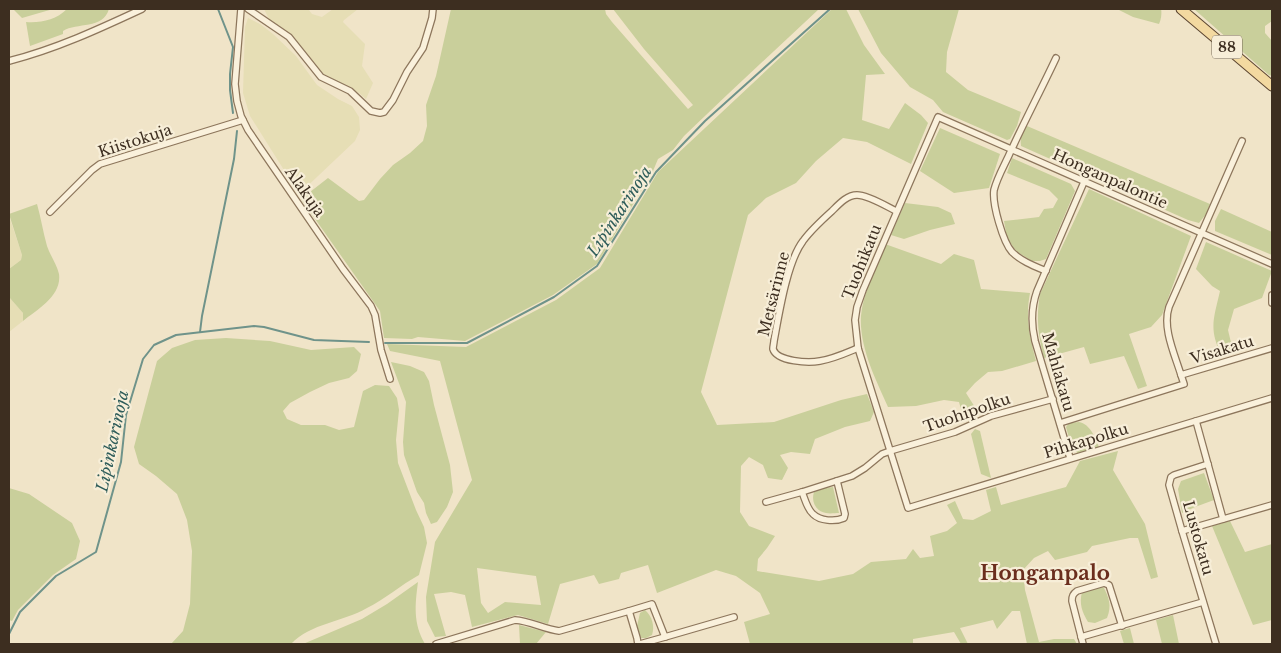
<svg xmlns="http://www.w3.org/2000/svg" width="1281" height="653" viewBox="0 0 1281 653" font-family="'Libre Baskerville',serif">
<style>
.farmland{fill:#e6deb5}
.green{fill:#c9cf9b;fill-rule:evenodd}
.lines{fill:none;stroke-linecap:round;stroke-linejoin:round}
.stream{stroke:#6f938a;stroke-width:2}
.street-casing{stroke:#8d765c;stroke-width:8}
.primary-casing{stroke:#5b4430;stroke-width:11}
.street{stroke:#faf1dc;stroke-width:5.5}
.primary{stroke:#f3d9a0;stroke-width:9}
.labels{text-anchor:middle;stroke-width:4.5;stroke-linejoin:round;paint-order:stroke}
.shield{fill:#f7eed8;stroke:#756857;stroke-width:1}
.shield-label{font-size:14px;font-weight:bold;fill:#3d2e20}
.street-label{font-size:15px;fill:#3d2e20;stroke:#f7eed8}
.water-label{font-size:16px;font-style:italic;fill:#2f5d5a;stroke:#f7eed8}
.district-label{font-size:20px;font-weight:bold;fill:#6b2e1e;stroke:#f7eed8}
</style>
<rect width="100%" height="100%" fill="#f0e4c8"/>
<g class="farmland">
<path d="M264,9H308L312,14L322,17L333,9H358L344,20L343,22L365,44L362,66L373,83L366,99L359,93L330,80L319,71L270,21Z"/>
<path d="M248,18L260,24L273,34L296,56L317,85L338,99L352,106L359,117L360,130L355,141L299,194L250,116L243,93L245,27Z"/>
<path d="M9,216L22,255L21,260L9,269Z"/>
<path d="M9,297L23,313V321L9,332Z"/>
</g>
<g class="green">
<path d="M13,9H53L22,18Z"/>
<path d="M67,9H109C103,30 77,22 63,31V34L30,46L26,22C41,23 56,20 67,9Z"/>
<path d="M451,9H605L606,14L612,22L688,109L693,105L644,49L613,9H819L728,94L684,136L673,150L658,159L653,171L597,264L553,295L465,341L418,337L412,339L384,338L380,311L301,199L328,178L359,201L364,200L380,179L393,165L410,153L423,141L427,126L426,105L436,76Z"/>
<path d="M832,9H846L864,45L885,74L866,75L862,120L889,129L905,103L921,115L928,123L911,164L867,142L843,138L816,161L796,183L766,198L748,215L701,392L717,425L774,422L841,400L867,394L874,412L870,421L845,427L815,439L810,454L791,452L780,455L788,468L782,480L768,478L763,465L749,457L741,466L740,512L749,526L775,536L767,548L758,559L757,571L819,581L853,574L871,562L906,559L913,549L920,558L934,556L930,536L947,531L957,523L947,505L955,501L963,519L973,520L991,511L986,490L996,487L1001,505L1066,487L1080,461L1118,451L1113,470L1145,524L1158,577L1151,579L1138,538H1130L1092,546L1087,552L1055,560L1048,551L1034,558L1023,570L1025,590L1039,642L1054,639H1074L1077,644H1027L1020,611H1012L997,629L993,620L960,628L968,644H961L954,632L913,639V644H750L744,622L770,614L760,593L736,576L716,570L657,593L648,565L621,573L619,579L599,584L594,575L560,584L548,624L518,615L472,627L465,595L451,592L434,594L446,636L435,637L427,621L426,597L435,542L472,480L440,361L390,351L387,344L466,347L556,300L600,268L658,172ZM477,568L536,576L541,605L505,602L488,613L481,603Z"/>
<path d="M858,9H959L947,52L946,72L968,90L1021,112L1017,126L1010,139L1007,140L943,112L933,100L910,87L881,53Z"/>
<path d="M1117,9H1161C1162,13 1161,20 1159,24L1133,17Z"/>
<path d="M1194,9H1272V21L1265,26V33L1272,41V76L1269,75Z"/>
<path d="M1027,126L1210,204L1207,213L1199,223L1188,220L1021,146C1020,139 1021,130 1027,126Z"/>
<path d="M940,128L1000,154L989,188L954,193L920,171Z"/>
<path d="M1012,158L1071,184L1075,191L1046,259L1040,261H1032L1016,251L1007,238L1004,221L1039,217L1044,209L1053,208L1058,199L1049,190L1007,173Z"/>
<path d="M1089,189L1191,236L1162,315L1151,327L1129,334L1147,386L1138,389L1124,356L1090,364L1084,347L1044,358C1038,334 1036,318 1040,294Z"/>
<path d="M905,203L938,207L951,213L955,224L930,230L904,239L891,235Z"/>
<path d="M37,204C41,218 43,232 47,246C50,255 57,265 59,274C62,296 37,310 23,321V313L9,297V269L21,260L22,255L9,214Z"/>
<path d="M1221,209L1272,232V255L1215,231V221Z"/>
<path d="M1206,242L1272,271L1262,298L1234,309L1228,330L1233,351L1222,356C1208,329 1214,318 1220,291L1212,286L1196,269Z"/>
<path d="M885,244L941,264L954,254L974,260L981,289L1030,293C1025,319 1030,337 1036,361L1002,371L988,372L975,383L966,393L978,412L963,416L959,402L944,400L916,406L888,407C876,380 859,347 861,316C863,292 877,266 885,244Z"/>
<path d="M226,338L270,341L311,350L354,347L361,354L357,371L349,378L329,383L310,392L290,403L283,411L287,419L301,425H325L339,430L354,427L363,391L375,385L389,386L397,398L399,410L396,440L398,463L416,510L424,527L427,543L419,575C401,585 385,599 367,608C343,622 311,623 291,644H171L183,631L190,604L192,551L187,520L177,494L156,476L139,464L134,447L157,361L172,348L195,340Z"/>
<path d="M391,362L410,366L424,372L429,381L434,405L450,465L453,492L447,507L437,522L431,524L426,513L424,503L417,492L404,455L403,442L406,402Z"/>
<path d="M1079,422C1090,424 1095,437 1099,447L1078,454L1071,445L1066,427L1069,423Z"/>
<path d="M975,429L980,431L991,478L981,474L971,434Z"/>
<path d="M1204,473L1214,500L1195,507L1182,513L1178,489L1181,481Z"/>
<path d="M833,487L839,513C835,513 830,514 826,513C815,511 811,501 814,492L824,488Z"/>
<path d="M9,488L29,494L72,523L80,541L76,559L53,575L18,610L12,621L9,620Z"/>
<path d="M1230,521L1245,552L1272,544V620L1253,625L1212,526Z"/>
<path d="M418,582C415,605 413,623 425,644H303L362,619L387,604Z"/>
<path d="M1103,586C1109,598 1112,605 1107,618L1095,623L1088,622C1082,612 1079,604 1082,592Z"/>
<path d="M645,610C652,616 655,626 652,635L646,638H641L637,626L640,613Z"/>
<path d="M1173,615L1179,644H1162L1156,620Z"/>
<path d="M519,625L546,632L536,644H520Z"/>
<path d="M1130,628L1134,644H1124L1120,631Z"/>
</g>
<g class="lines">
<g class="stream">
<path d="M218,9L233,47L230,74V90L233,113"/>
<path d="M200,332L202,316L234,159L237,131"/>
<path d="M385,343H467L554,297L597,266L656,172L705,121L830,9"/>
<path d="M9,634L20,612L56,576L96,552L121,462L126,415L143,359L154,345L176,335L254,326L264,327L314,340L369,342"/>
</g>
<defs>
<g id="street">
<path d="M241,9L235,84L237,101L241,116L248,130L276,171L343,269L371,306L375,315L381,350L390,379"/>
<path d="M248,9L289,37L321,77L350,91L371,111L380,113L384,112L393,100L407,72L423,48L432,18L433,9"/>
<path d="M9,61C56,49 99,29 142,9"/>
<path d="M1242,141L1169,307C1162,328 1175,355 1181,375L1272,348"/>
<path d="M50,212L92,170L100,164L243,120"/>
<path d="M1272,264L938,117L863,290L857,307L855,320L858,348L908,508L1272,398"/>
<path d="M1046,271C1034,266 1021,261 1012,252C1003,242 992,204 994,190C997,178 1004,166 1009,155C1024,122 1041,90 1056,58"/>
<path d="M1272,295V303"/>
<path d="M858,348C846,353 833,359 820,361C809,363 777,362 773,349C773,346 774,343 774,341C779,314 787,262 803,241C811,230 822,220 832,211C839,204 847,195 857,195C868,195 886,206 896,211"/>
<path d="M1196,421L1223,519"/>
<path d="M1060,423L1184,384L1181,375"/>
<path d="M1070,458L1035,341C1031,324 1031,308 1037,291L1084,182"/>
<path d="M1208,464L1174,475L1171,477L1169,485L1182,531L1216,644"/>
<path d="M802,492C805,499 807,509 813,514C820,521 835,522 844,518L845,514L837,481"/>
<path d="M766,502L802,492L852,476L865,468L882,454L890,451L955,432L991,416L1053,399"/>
<path d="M1182,531L1272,505"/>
<path d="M629,611L652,604L665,637L734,617"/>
<path d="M1081,637L1203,602"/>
<path d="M436,644L515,620C530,621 544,629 559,631L629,611L637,638L638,644"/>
<path d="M640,644L665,637"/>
<path d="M1083,644L1072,601C1072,596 1073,594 1077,591L1104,583L1109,585L1122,626"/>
</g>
<path id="primary" d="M1181,9L1272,86"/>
</defs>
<use href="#street" class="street-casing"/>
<use href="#primary" class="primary-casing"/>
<use href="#street" class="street"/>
<use href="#primary" class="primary"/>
</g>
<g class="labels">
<rect class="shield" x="1212" y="35.5" width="30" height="23" rx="4"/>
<g class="shield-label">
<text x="1227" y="52">88</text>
</g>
<g class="street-label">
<text transform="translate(135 141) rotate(-18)" y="5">Kiistokuja</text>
<text transform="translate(1110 179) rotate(24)" y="5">Honganpalontie</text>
<text transform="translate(305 192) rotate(55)" y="5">Alakuja</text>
<text transform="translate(862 262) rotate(-68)" y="5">Tuohikatu</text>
<text transform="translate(774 294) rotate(-76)" y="5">Metsärinne</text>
<text transform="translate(1222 350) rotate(-17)" y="5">Visakatu</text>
<text transform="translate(1058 372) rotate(74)" y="5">Mahlakatu</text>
<text transform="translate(967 413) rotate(-19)" y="5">Tuohipolku</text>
<text transform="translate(1086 441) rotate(-17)" y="5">Pihkapolku</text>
<text transform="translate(1198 538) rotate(74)" y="5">Lustokatu</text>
</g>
<g class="water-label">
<text transform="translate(619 211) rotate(-57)" y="6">Lipinkarinoja</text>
<text transform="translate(112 441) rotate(-78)" y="6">Lipinkarinoja</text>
</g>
<g class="district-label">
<text x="1045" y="580">Honganpalo</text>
</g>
</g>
<rect width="1281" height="653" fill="none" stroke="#3d2e20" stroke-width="20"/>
</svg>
